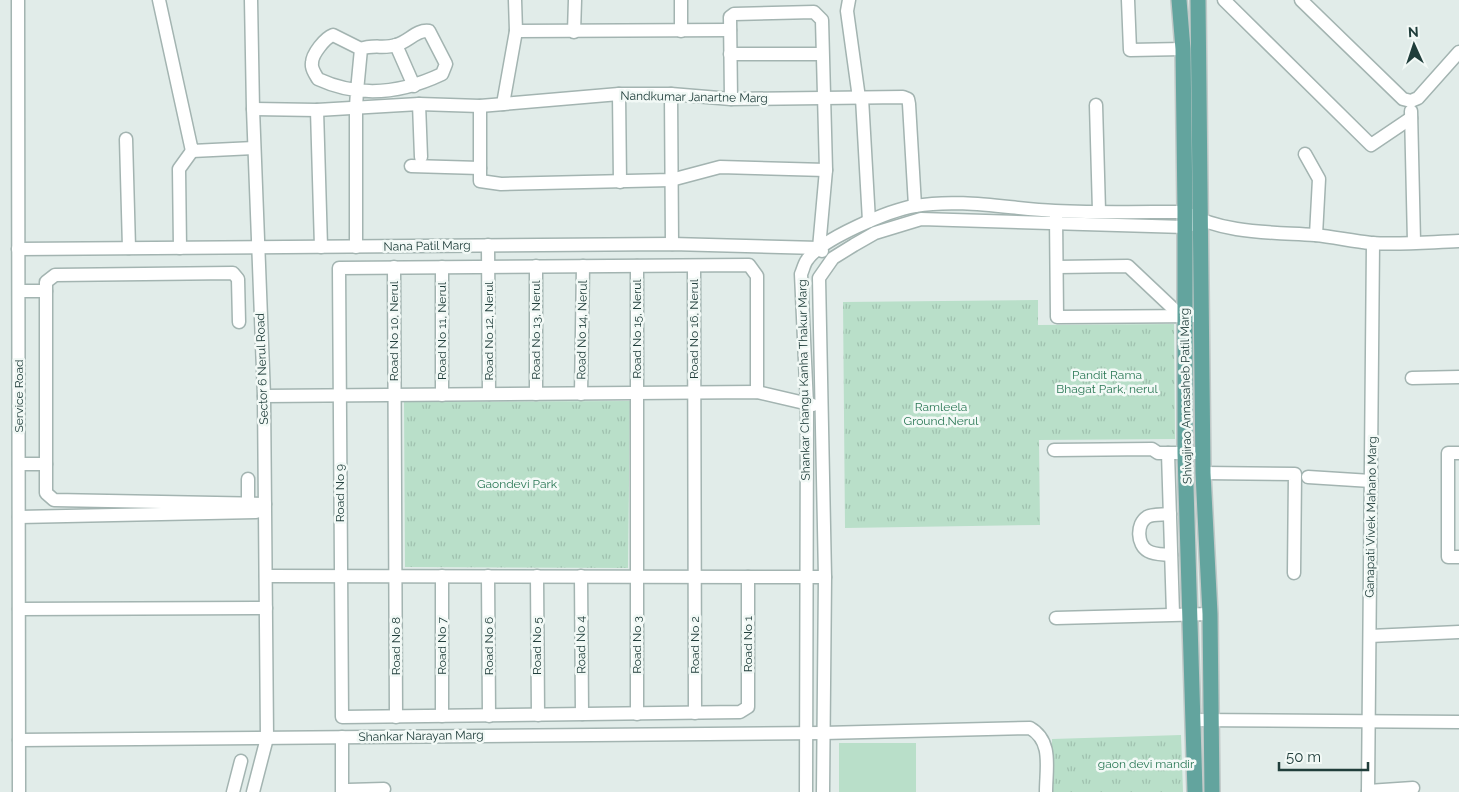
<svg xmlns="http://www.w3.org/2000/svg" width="1459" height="792" viewBox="0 0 1459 792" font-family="Raleway,sans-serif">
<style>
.grass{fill:url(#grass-tufts)}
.pitch{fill:#b9dfc9}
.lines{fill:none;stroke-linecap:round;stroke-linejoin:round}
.minor-casing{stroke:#a3b4b1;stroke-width:15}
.major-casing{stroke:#c1c9c8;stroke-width:18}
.minor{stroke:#fff;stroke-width:12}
.major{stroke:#63a49e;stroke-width:15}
.labels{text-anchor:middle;stroke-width:5;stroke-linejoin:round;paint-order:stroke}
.street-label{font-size:12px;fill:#203e3b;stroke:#f2f9f6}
.park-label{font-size:12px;fill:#297754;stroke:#f2f9f6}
</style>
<defs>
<pattern id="grass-tufts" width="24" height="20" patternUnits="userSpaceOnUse" patternTransform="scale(1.25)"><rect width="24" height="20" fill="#b9dfc9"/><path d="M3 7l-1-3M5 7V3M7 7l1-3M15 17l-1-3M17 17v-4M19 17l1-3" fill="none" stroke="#9fc0ae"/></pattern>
</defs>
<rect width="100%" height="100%" fill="#e1ece9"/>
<g class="grass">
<path d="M1038,300V325L1174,324L1175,439L1039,440L1040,525L845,528L843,302Z"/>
<path d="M630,401L628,568L405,567L404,402Z"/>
<path d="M1181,735L1183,792H1052V739Z"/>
</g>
<rect class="pitch" x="839" y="743" width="77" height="49"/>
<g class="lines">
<defs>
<g id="minor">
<path d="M18,0L19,792"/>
<path d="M159,0L192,151L254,148"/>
<path d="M251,0L253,109L264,396L267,738L253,792"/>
<path d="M849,0L847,11L859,98"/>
<path d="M1128,0L1130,50L1183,49"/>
<path d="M1224,0L1371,145L1411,118"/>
<path d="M1301,0L1403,99L1411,101L1418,98L1459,52"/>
<path d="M516,31L730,30"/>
<path d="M681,31V0"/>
<path d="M574,32L575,0"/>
<path d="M396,45L414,86"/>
<path d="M730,54H822"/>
<path d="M619,94L620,182"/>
<path d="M671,94L672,244"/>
<path d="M862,98L869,221"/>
<path d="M731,99L730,17L734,14L814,12L822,20L826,170L819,248"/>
<path d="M419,104L421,157"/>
<path d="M503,104L516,31L515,0"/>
<path d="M1096,105L1099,211"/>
<path d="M480,106V181L501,184L671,180L720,167L826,170"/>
<path d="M253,109L317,110L419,104L480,106L619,94H671L731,99L903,97L908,99L909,104L915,206"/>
<path d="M317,110L321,247"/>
<path d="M1411,111L1414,242"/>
<path d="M126,139L129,248"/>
<path d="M1305,154L1319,179L1316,235"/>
<path d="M411,166L480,168"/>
<path d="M1056,216L1057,317L1202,316"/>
<path d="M488,245L489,394"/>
<path d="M356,247V107L357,91L361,49C372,44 385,49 396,45C408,42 417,29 429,31L446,64L442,74C402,93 359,98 318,79C315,74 311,68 312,63C312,54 325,38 333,35L361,49"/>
<path d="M180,248L179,169L192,151"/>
<path d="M18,249L672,244L819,248L822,251"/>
<path d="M536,266V394"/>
<path d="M694,266L695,713"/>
<path d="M394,267L396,717"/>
<path d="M1057,267L1128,266L1181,316"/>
<path d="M19,291H46"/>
<path d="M239,322L238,279L233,273L55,275L46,282V493L54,500L265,504"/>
<path d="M1412,378L1459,377"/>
<path d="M581,394L583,266"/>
<path d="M442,395V267"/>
<path d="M264,396L757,392L813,405"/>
<path d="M1054,450L1152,449L1158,453H1203"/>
<path d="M1168,453L1173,614"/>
<path d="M1459,453H1448V557H1459"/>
<path d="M19,464H46"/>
<path d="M1203,473L1295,474L1294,573"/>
<path d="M1308,477L1371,481"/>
<path d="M248,504V479"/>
<path d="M1170,514C1163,515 1152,514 1147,517C1136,524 1137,545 1148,551C1155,555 1163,554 1171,555"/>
<path d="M19,517L256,512"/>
<path d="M266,576L825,577"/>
<path d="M442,576V716"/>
<path d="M488,576L489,716"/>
<path d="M537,576L538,715"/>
<path d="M581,576L582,714"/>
<path d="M748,577V707L740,712L342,717L339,268L749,265L757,276V392"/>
<path d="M19,609L266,608"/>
<path d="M1056,618L1210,614"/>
<path d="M1370,636L1459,632"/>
<path d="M637,714V266"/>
<path d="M1192,720L1459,722"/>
<path d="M19,740L823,733L1030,728C1053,741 1046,768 1046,792"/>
<path d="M348,790L384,789"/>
<path d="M1368,791L1413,788"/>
<path d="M233,792L241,761"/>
<path d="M342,792V737"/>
<path d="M806,792L807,405L801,274C803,270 804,264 807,260C821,239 890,210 915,206C961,198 1010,209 1055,211C1099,213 1142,212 1185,212C1224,234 1271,232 1315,235C1334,237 1352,241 1371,243C1400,245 1430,242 1459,241"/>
<path d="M823,792L825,577L819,278L833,258L854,245L875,233L921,219L1185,227L1194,224"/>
<path d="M1368,792L1373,243"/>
</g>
<g id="major">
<path d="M1179,0L1183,49L1185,212V453L1195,792"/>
<path d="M1198,0L1203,473L1210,614L1212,792"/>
</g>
</defs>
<use href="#minor" class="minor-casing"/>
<use href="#major" class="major-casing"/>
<use href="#minor" class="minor"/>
<use href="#major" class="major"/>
</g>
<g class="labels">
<g class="street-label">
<text transform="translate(694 97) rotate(1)" y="4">Nandkumar Janartne Marg</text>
<text transform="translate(427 246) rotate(-1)" y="4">Nana Patil Marg</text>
<text transform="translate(637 329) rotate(-90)" y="4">Road No 15, Nerul</text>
<text transform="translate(694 329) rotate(-90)" y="4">Road No 16, Nerul</text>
<text transform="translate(536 330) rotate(-90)" y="4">Road No 13, Nerul</text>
<text transform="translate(582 330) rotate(-89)" y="4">Road No 14, Nerul</text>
<text transform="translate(394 331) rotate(-90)" y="4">Road No 10, Nerul</text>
<text transform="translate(442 331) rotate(-90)" y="4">Road No 11, Nerul</text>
<text transform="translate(489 331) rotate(-90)" y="4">Road No 12, Nerul</text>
<text transform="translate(262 369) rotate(-92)" y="4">Sector 6 Nerul Road</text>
<text transform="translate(804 380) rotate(-91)" y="4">Shankar Changu Kanha Thakur Marg</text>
<text transform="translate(19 396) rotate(-90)" y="4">Service Road</text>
<text transform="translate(1186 396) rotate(-91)" y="4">Shivajirao Annasaheb Patil Marg</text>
<text transform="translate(340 493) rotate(-90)" y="4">Road No 9</text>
<text transform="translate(1371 517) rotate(-89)" y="4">Ganapati Vivek Mahano Marg</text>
<text transform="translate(748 644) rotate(-90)" y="4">Road No 1</text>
<text transform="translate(581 645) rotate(-91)" y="4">Road No 4</text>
<text transform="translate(637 645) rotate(-90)" y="4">Road No 3</text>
<text transform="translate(695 645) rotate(-90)" y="4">Road No 2</text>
<text transform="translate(396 646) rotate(-90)" y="4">Road No 8</text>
<text transform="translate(442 646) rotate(-90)" y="4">Road No 7</text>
<text transform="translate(489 646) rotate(-90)" y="4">Road No 6</text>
<text transform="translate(537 646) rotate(-90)" y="4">Road No 5</text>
<text transform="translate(421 736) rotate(-1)" y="4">Shankar Narayan Marg</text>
</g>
<g class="park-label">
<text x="1107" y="379">Pandit Rama<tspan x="1107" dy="14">Bhagat Park, nerul</tspan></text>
<text x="941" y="411">Ramleela<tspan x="941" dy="14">Ground,Nerul</tspan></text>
<text x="517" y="488">Gaondevi Park</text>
<text x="1146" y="768">gaon devi mandir</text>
</g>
</g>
<g transform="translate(1414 45) rotate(357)" stroke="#f2f9f6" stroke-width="4" paint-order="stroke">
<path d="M0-4L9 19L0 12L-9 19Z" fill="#203e3b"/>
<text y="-8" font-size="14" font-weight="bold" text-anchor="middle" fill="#203e3b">N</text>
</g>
<path d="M1279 762v8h89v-8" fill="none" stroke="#203e3b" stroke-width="2.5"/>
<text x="1286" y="762" font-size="15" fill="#203e3b" stroke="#f2f9f6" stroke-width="4" paint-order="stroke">50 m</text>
</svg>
